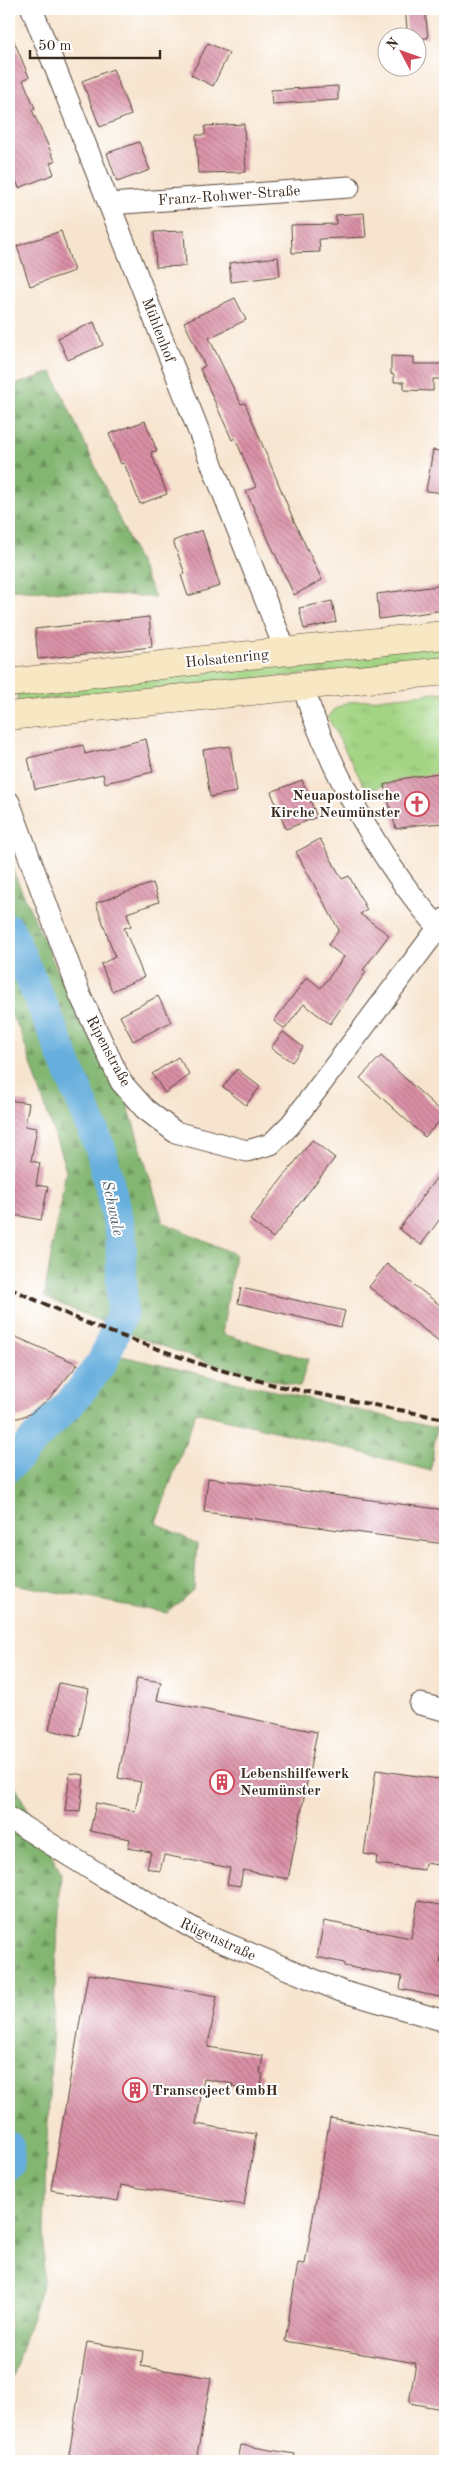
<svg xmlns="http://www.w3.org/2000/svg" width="454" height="2470" viewBox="0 0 454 2470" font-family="'Old Standard TT',serif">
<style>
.grass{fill:url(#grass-tufts);stroke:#6f7f50}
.forest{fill:url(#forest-firs);stroke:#5e7048}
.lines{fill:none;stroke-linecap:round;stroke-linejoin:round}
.river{stroke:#65aedd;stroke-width:31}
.building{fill:url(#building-back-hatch)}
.street-casing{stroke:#574639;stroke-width:23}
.secondary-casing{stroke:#574639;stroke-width:29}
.street{stroke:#fff;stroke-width:21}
.secondary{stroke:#f8e7c3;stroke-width:28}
.rail{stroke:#3b2a1e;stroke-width:4;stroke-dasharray:8 4;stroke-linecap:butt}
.labels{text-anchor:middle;stroke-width:4;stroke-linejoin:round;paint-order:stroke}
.street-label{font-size:15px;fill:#3b2a1e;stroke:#fff}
.poi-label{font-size:15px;font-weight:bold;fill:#3b2a1e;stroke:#fff;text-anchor:start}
.water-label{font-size:16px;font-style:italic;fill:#4c5f6a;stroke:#fff}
</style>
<defs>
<pattern id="grass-tufts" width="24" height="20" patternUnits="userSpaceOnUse" patternTransform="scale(1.25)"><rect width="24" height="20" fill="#a3d483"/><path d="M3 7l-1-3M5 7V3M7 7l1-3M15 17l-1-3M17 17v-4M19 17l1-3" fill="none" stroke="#8db671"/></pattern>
<pattern id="forest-firs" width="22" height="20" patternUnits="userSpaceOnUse" patternTransform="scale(1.25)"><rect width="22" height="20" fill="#82b671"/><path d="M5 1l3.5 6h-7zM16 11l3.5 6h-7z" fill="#6c945c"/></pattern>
<pattern id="building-back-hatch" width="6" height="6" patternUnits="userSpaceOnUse" patternTransform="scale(1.25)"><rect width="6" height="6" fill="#da90a7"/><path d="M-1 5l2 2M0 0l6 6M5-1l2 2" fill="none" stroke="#b27687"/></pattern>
</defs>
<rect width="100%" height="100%" fill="#fff"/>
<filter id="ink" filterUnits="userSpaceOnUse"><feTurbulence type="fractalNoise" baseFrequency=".02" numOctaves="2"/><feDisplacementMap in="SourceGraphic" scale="10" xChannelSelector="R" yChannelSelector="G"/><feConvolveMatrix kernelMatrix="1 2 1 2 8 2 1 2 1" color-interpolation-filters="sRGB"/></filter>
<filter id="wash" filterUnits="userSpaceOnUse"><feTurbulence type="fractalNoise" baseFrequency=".0096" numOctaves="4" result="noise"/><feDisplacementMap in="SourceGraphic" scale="20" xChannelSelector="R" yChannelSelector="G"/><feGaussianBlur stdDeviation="1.12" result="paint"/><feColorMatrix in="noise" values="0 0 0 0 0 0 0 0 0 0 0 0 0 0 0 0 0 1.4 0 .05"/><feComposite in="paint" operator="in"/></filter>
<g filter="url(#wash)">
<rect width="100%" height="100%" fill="#f7e4cf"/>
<g class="grass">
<path d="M445,640V661L17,702V693Z"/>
<path d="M445,692V774L406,778L367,791L328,718L335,709L348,702Z"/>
</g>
<g class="forest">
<path d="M52,372L155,597L9,589V387Z"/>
<path d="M9,862L70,999L121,1082L163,1222L235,1254L222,1334L308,1359L300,1387L215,1365L135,1336L44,1297L66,1170L20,1030L9,1012Z"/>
<path d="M104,1352L436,1428L431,1471L349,1449L196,1412L156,1523L197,1544L194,1589L167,1613L9,1583V1452Z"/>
<path d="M9,1755L14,1784L61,1873L46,2159L43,2282L9,2387Z"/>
</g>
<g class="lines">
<g class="river">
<path d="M9,929L51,1026L101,1150L121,1235L122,1313L103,1361L78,1394L9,1466"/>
<path d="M9,2147V2164"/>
</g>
</g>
<g id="blocks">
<g class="building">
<path d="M405,9H425L428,38H408Z"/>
<path d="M9,29L29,77L23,80L35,108L32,110L55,161L50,163L54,174L19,188L9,163Z"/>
<path d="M208,43L229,53L213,86L191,75Z"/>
<path d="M113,69L131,115L100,127L82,81Z"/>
<path d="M338,86V100L272,104L271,90Z"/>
<path d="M244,124L246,172L198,173L196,135H205V126Z"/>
<path d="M139,142L150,170L117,182L107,153Z"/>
<path d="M364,213L366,237L319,239L320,252L292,253L291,225L336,224V215Z"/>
<path d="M61,231L74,271L30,286L17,246Z"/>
<path d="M184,231L186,266L156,267L154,232Z"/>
<path d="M278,257L280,276L231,282L229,263Z"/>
<path d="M235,298L246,320L209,338L241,404L245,403L294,521L322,580L294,595L246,491L256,487L235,438L232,440L200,369L205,366L184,322Z"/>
<path d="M94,322L103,345L68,360L58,338Z"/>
<path d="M391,356L414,357V364H445V379H433V391L404,390V382H394V375L391,374Z"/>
<path d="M145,421L157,451L151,452L167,494L140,504L124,463L121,464L109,434Z"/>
<path d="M433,450L445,452V493L426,491Z"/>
<path d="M202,530L220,586L188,596L181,575L185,574L173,541Z"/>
<path d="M445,585V610L379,619L377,594Z"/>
<path d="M332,601L336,622L304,629L299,608Z"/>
<path d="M149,617L152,647L38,659L35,629Z"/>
<path d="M146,739L153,772L105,783L103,774L35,789L28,758L83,745L85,754Z"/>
<path d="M230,746L237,792L210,797L203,750Z"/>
<path d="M438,773L445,774V823L417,825L396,829L384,785L406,778Z"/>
<path d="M302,780L317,817L286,829L271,792Z"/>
<path d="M320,839L342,879L349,876L367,910L360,914L389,935L363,970L366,972L330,1024L304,1004L285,1029L274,1021L307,977L321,988L344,957L328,945L339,930L296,852Z"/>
<path d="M153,883L159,902L127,913L131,926L124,928L144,977L112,991L101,964L115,957L96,903Z"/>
<path d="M158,996L171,1022L133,1041L120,1016Z"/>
<path d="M283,1032L303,1047L292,1062L271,1048Z"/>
<path d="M381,1056L445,1115L425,1137L360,1078Z"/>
<path d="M178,1057L190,1075L165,1093L152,1074Z"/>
<path d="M237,1069L260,1087L246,1105L223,1087Z"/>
<path d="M9,1100L29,1103L25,1126L37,1128L31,1161L40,1163L36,1185L48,1187L41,1220L9,1214Z"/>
<path d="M312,1140L335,1158L273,1238L250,1220Z"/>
<path d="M445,1166V1212L421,1245L399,1229Z"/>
<path d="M387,1264L445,1309V1335L440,1342L369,1287Z"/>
<path d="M241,1288L345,1311L341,1327L238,1303Z"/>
<path d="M9,1334L78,1364L51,1397L30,1414L18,1418L9,1419Z"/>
<path d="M208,1478L445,1510V1544L204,1512Z"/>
<path d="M137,1678L161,1682L157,1700L317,1732L288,1879L243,1870L240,1886L227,1884L230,1868L164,1855L160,1871L147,1868L151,1852L128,1848L130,1839L90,1831L96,1803L135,1811L141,1782L118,1778Z"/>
<path d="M59,1683L89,1689L79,1736L49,1730Z"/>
<path d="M376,1770L445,1780V1823L439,1865L425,1863L424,1870L376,1864L377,1856L364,1854Z"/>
<path d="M70,1773L84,1775L80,1812L65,1811Z"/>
<path d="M418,1901L445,1906V1936L440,1962L445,1963V1998L400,1989L402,1977L344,1966V1963L317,1957L324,1921L411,1938Z"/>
<path d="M88,1974L217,1996L208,2047L263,2056L260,2073L263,2074L260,2092L232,2087L233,2084L204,2079L196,2124L256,2134L244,2205L121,2185L118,2201L51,2190Z"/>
<path d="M330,2118L445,2137V2388L442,2409L409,2403L416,2363L285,2341L298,2263L305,2264Z"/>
<path d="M87,2342L143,2351L141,2366L211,2378L196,2461H68Z"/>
<path d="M241,2445L295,2454L294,2461H238Z"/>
</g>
</g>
</g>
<g filter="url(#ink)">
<use href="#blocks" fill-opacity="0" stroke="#574639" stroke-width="1"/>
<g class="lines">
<defs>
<g id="street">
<path d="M32,9L286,652"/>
<path d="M109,204L349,187"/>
<path d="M303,686C327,766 387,874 445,934"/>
<path d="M9,802L80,995L121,1082L145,1109L175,1132L247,1151L271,1144L291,1124L445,919"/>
<path d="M420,1704L445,1710"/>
<path d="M9,1818L102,1876L203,1934L341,1991L445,2021"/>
</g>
<g id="secondary">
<path d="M9,683L221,658L445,635"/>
<path d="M9,716L445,671"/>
</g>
</defs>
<use href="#street" class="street-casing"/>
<use href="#secondary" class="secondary-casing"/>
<use href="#street" class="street"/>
<use href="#secondary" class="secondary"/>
<path class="rail" d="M9,1288L96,1327L203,1365L278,1386L445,1419"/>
</g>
</g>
<defs>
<symbol id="church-ring" viewBox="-11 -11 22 22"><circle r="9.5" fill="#fff" stroke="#d1495b" stroke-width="1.5"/><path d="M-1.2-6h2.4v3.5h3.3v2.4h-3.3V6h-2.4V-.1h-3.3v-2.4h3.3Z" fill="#d1495b"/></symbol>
<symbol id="building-ring" viewBox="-11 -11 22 22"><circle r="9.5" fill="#fff" stroke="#d1495b" stroke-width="1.5"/><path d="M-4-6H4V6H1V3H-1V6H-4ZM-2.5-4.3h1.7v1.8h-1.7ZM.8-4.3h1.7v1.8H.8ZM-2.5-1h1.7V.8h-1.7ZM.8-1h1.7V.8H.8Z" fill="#d1495b"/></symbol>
</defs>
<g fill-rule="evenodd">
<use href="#church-ring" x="403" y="790" width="28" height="28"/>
<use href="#building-ring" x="208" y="1768" width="28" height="28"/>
<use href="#building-ring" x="121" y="2076" width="28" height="28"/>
</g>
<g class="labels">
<g class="street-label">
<text transform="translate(229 195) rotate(-4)" y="5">Franz-Rohwer-Straße</text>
<text transform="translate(159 330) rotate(69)" y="5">Mühlenhof</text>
<text transform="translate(227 658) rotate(-6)" y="5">Holsatenring</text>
<text transform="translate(109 1051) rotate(62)" y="5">Ripenstraße</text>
<text transform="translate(218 1939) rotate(25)" y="5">Rügenstraße</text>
</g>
<g class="poi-label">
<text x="400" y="800" text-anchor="end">Neuapostolische<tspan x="400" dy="17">Kirche Neumünster</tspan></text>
<text x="240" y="1778">Lebenshilfewerk<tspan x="240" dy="17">Neumünster</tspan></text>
<text x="152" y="2095">Transcoject GmbH</text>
</g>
<g class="water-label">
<text transform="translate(114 1208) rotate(78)" y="6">Schwale</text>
</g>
</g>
<rect width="454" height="2470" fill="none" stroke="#fff" stroke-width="30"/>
<g transform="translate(402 52) rotate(311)"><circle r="24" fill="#ffffff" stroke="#b1aaa5"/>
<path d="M0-4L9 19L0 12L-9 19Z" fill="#d1495b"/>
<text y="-8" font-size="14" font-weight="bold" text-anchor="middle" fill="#3b2a1e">N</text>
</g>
<path d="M30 50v8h130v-8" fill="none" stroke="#3b2a1e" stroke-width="2.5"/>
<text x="38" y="50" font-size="15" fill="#3b2a1e" stroke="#ffffff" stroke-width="4" paint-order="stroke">50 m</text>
</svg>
